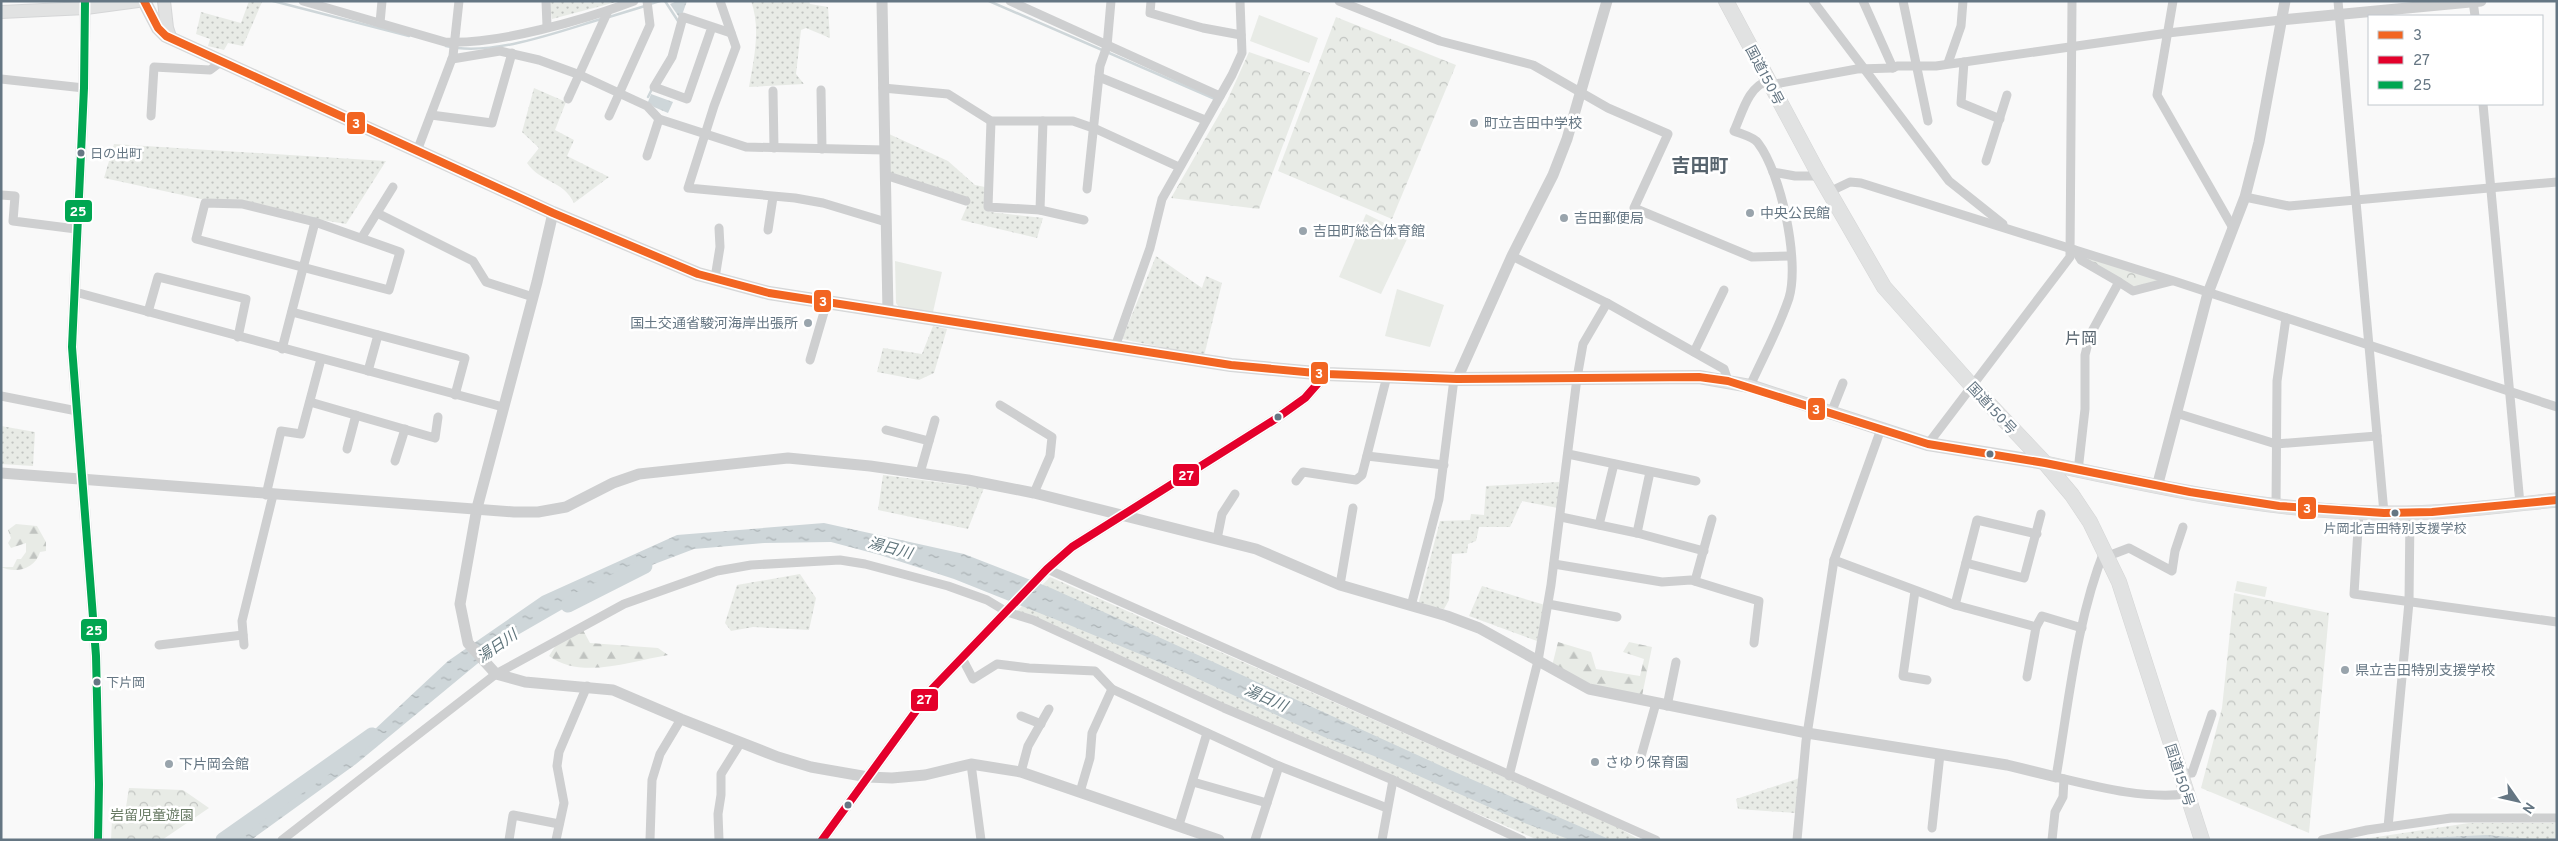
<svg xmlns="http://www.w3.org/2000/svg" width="2558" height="841" viewBox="0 0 2558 841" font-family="Overpass,'Noto Sans JP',sans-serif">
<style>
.grass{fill:url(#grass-dots)}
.forest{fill:url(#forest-firs)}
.park{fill:url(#park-crowns)}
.pitch{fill:#e8ebe6}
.water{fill:url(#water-ripples)}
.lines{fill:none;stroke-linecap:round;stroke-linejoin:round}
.stream{stroke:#ced6d9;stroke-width:2.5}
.river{stroke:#ced6d9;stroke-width:15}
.secondary-casing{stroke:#d5d6d7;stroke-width:14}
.primary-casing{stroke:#d5d6d7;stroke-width:15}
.trunk-casing{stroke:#d5d6d6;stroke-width:16}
.minor{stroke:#cecfd0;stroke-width:9}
.tertiary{stroke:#cecfd0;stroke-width:11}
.secondary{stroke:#e1e2e2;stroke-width:12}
.primary{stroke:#e1e2e2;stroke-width:14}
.trunk{stroke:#e1e2e2;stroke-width:15}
.bus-1-casing{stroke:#fff;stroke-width:11}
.bus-2-casing{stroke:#fff;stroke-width:11}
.bus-3-casing{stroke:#fff;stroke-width:11}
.bus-1{stroke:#f26522;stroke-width:8}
.bus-2{stroke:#e4002b;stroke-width:8}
.bus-3{stroke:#00a651;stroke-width:8}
.poi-dot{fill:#99a4ac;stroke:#fff;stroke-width:2}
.bus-dot{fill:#657683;stroke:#fff;stroke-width:2}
.labels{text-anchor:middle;stroke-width:5;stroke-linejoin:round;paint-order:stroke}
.bus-label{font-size:13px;fill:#657683;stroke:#fff;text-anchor:start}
.street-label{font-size:14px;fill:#657683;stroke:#fff}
.poi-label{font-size:14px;fill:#657683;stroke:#fff;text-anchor:start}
.park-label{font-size:14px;fill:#687a64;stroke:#fff}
.water-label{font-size:15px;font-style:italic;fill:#60757c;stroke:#fff}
.quarter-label{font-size:16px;fill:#57646e;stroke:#fff}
.district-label{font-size:19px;font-weight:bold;fill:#57646e;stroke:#fff}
.line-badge{stroke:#fff;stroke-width:2}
.badge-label{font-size:14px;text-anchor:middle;font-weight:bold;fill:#fff}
</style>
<defs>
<pattern id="grass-dots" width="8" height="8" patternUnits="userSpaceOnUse" patternTransform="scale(1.25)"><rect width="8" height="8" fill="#e8ebe6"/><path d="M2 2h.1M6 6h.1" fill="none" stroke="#c0c3c0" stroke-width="1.8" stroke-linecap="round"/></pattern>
<pattern id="forest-firs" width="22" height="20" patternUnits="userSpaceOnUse" patternTransform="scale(1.25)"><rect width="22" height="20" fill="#e8ebe6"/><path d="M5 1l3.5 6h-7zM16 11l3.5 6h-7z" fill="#c0c3c0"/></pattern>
<pattern id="park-crowns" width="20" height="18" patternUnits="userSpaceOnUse" patternTransform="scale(1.25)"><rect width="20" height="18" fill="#e8ebe6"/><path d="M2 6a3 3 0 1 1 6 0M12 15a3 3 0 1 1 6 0" fill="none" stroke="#c0c3c0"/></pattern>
<pattern id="water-ripples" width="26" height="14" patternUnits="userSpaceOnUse" patternTransform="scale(1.25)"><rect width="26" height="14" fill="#ced6d9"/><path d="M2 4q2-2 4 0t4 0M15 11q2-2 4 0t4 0" fill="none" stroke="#abb2b5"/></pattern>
</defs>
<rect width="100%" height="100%" fill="#f9f9f9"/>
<g class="grass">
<path d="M249,1L262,2L243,46L228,43L224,50L208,46L210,39L196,34L201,12L241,23Z"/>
<path d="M551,1H620L552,19L549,2Z"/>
<path d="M751,1H809L810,4L828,7L830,38L806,28L801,30L796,74L804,84L749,87C754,59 761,28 751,1Z"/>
<path d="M534,88L566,102L555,130L574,140L567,156L609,177L574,203C563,180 541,183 527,163L539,148L522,132Z"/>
<path d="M889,134L948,161L975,185L985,187L987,209L990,212L1043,218L1037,238L961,220L968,204L889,172Z"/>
<path d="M114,144L386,161L346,224L210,201L104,178Z"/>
<path d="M1156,256L1202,288L1206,276L1222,283L1204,356L1122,339Z"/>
<path d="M933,326L947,329L934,373L919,380L877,372L883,348L922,354Z"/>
<path d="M1,426L35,432L33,466L1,464Z"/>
<path d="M883,475L984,488L968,529L878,510Z"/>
<path d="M1559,482L1558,508L1522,501L1510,527H1479L1476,541L1468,544L1467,553L1452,554L1449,600L1444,609L1418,605L1440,521L1470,520L1471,514L1484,515L1486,486Z"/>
<path d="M800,574L816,598L809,630L753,627L731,631L725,623L737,585Z"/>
<path d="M1050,577L1615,826L1640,840H1538L1343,756L1224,708L1017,611Z"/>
<path d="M1482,586L1545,605L1537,641L1469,616Z"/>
<path d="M1800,778L1796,813L1738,809L1736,799Z"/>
<path d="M2469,823H2557V840H2357Z"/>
</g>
<g class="forest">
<path d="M16,524L37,526L46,542V551L40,552C35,569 16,574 1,567H13L17,559H21L26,552V543L11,548L8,543L11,538L8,530Z"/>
<path d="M583,630L590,643L658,648L668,655C632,661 581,680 549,656L558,642Z"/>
<path d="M1558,642L1591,652L1596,669L1640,676L1644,659L1623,652L1629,642L1652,647L1642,696L1606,691L1552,666Z"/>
</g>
<g class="park">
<path d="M1336,17L1456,65L1392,219L1278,171Z"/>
<path d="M1249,52L1310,73L1259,209L1171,198L1227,101Z"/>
<path d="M2082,254L2162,280L2135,288L2089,261Z"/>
<path d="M2234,593L2329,613L2309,833L2201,788L2222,708Z"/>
<path d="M129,788L183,790L209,808L162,840H111L112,819L125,813Z"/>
</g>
<g class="pitch">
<path d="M1259,15L1318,38L1309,63L1250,41Z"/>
<path d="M1366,214L1409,235L1381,294L1339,277Z"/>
<path d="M895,261L942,272L933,312L899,307L896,303Z"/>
<path d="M1397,289L1444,305L1430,347L1385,336Z"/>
<path d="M2237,581L2267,587L2265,597L2235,591Z"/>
</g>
<g class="water">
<path d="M677,1H687L682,15L679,17L670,4Z"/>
<path d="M651,94L673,102L668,113L654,107L648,102Z"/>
<path d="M824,523L964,554L1051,588L1448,769L1611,840H1571L1527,824L1374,756L1324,737L1181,671L1062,622L954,579L880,555L831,542L764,543L694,549L615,579L500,645L356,764L251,840H223L329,772L448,661L542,596L677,535Z"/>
<path d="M2486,835L2546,840H2398L2405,839Z"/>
</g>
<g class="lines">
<g class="stream">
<path d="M273,1L409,36"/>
<path d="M665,1L678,21"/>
<path d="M989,1L1215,99"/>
<path d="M650,4L660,1"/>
<path d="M609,17L645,6"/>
<path d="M446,46C491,57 558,32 601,19"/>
<path d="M648,97L653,87"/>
</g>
<g class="river">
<path d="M568,605L645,566"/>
<path d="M223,840L372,735"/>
</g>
<defs>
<g id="secondary">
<path d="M144,1L158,28L166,36L553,213L698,274L769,293L1231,365L1326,374L1457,379L1699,377L1750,386L1928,444L2045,463"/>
<path d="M164,1L167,28L170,37"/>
<path d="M1,12L86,8L138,1"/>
</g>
<path id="primary" d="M2045,463C2155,487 2269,512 2383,513C2441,514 2499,506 2557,500"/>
<path id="trunk" d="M1726,1L1817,171L1884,287L1972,386L2045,463L2072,495L2090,522L2119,582L2202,840"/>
</defs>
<use href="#secondary" class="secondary-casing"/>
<use href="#primary" class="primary-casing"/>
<use href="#trunk" class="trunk-casing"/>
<g class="minor">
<path d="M303,1L445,42C497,45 584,20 634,1"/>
<path d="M546,1L547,26"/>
<path d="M720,1L736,47L714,106L688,188L795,198L823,203L886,222"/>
<path d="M1010,1L1220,96"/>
<path d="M1151,1L1150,13L1203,28L1241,35"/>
<path d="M1339,1L1440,41L1533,65L1608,108L1668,134L1634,208L1752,257L1791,256"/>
<path d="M1813,1L1949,181L2003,224"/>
<path d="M1863,1L1893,68"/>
<path d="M1903,1L1928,121"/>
<path d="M2173,1L2157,95L2233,228"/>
<path d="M2338,1L2384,513"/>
<path d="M2473,1L2475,16"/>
<path d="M380,23L382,1"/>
<path d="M712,27L687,99L654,87L672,57L683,17L731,33"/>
<path d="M452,59L500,51L539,60L580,75L647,106L659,119L746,147L885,150"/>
<path d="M1964,62L1961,103L2000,119"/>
<path d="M1948,63L1961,26L1963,1"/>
<path d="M1099,77L1205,120"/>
<path d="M1,79L84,88"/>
<path d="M1770,85L1857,69L1893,68L1897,66H1936L2168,33L2281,20"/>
<path d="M883,88L948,94L991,121H1073L1096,129L1179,167"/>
<path d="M821,90L822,149"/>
<path d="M773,91L774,148"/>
<path d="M568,99L608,11"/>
<path d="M2483,104L2520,504"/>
<path d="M431,115L492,123L512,53"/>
<path d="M151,116L154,67L210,70L222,61"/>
<path d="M609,116L650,25L647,1"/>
<path d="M991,121L988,207L1040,210L1084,220"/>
<path d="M417,151L453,56L459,1"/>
<path d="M647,156L659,119"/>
<path d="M1986,161L2007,95"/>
<path d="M1773,172L1795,176H1820"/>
<path d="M885,175L966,201"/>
<path d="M1087,189L1100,66L1107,46L1111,1"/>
<path d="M1829,192L1850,182L1861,183L2174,281L2557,407"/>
<path d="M1,195L15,196L13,221L76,229"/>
<path d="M2245,197L2289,206L2557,182"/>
<path d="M205,203L242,204L315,222L400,252L389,290L196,239Z"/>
<path d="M1040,210L1043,121"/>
<path d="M377,213L473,261L486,282L533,297"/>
<path d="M768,230L773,197"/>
<path d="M362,237L393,187"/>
<path d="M2075,250L2081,260L2119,282L2090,335L2085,355V409L2078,471"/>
<path d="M1512,256L1607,303L1724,369L1728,381"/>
<path d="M715,278L720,247L719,228"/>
<path d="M2119,282L2133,291L2172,281"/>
<path d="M75,292L503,407"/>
<path d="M148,312L158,277L246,299L238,337"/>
<path d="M292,312L465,358L455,395"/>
<path d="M1115,347L1150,248L1162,199L1232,75L1242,53L1240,1"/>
<path d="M282,349L315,222"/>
<path d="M1694,352L1724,290"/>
<path d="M810,360L827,302"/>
<path d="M368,371L378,335"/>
<path d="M1750,386C1763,357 1779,328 1789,298C1800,261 1781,173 1758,143C1754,137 1741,134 1734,131C1742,114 1748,86 1768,81"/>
<path d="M1,396L77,411"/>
<path d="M310,402L435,438L438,417"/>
<path d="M1000,405L1052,437L1050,456L1034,493"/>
<path d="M1831,413L1843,383"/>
<path d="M2176,413L2276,444L2377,436"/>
<path d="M886,430L929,441"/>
<path d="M1928,444L2070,257L2072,1"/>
<path d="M347,449L356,415"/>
<path d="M1568,454L1696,481"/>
<path d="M1367,456L1444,465"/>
<path d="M395,461L405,429"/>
<path d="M920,473L935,420"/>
<path d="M1296,481L1303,472L1356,480L1362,475L1387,376"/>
<path d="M266,495L281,431L301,434L321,359"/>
<path d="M2276,506L2277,381L2286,318"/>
<path d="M2359,513L2354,594L2557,622"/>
<path d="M1561,517L1637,533L1704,551"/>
<path d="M1599,525L1614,464"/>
<path d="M1637,533L1650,472"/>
<path d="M1217,539L1222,514L1235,494"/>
<path d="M2105,549C2076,621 2069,702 2056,777C2098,787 2143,799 2186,794"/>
<path d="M2108,556L2129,548L2172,571L2175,551L2183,527"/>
<path d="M1834,560L1955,605L2036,627"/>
<path d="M1966,563L2024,578L2041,514"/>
<path d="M1554,564L1662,582L1691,580L1759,601L1754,643"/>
<path d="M1047,569L1656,840"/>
<path d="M1695,581L1712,519"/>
<path d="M1340,585L1353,508"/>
<path d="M1915,591L1903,676L1927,680"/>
<path d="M1548,604L1617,617"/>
<path d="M1955,605L1977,520L2037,534"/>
<path d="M1411,606L1439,499L1454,379"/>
<path d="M159,645L243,635"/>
<path d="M244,645L242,621L273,495"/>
<path d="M962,658L973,679L997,664L1029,668L1095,671L1112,689L1279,766L1387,808"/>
<path d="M2027,677L2036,627L2042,616L2082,628"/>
<path d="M1667,706L1676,662"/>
<path d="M1021,716L1041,724"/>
<path d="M1640,760L1656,703"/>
<path d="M971,764L981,840"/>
<path d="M1021,772L1028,746L1049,709"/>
<path d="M2180,774L2192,773L2212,714"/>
<path d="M1509,776L1538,661L1551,585L1577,378L1583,344L1607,303"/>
<path d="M1193,782L1267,803"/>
<path d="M1080,792L1090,758L1092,733L1112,689"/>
<path d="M1179,825L1207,733"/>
<path d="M2388,827L2409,602L2410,513"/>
<path d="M1932,828L1940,754"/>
<path d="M282,840L496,674L624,604L717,571L751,565L840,560L865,564L948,586L987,600L1007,612L1033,620L1224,708L1393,780L1522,840"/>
<path d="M509,840L513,815L559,824"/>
<path d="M556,840L564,803L557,766L559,752L587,686"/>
<path d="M650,840L652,780L660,754L681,719"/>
<path d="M719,840L718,814L721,795V774L741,742"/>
<path d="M1255,840L1279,766"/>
<path d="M1382,840L1393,780"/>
<path d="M1797,840L1806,741L1834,560L1881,429"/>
<path d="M2052,840L2055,812L2063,797L2064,779"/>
<path d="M2322,840L2367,830L2451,818H2557"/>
</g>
<g class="tertiary">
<path d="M85,1L84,88L72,347L96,656L99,784L98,840"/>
<path d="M882,1L888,312"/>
<path d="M2281,20L2481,1"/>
<path d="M553,213L537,282L477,508L460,604L468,643L496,674L525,682L613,690L681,719L778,757L811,767L868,777L892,778L925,775L971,764L1021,772L1219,840"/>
<path d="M1457,379L1512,256L1553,175L1567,139L1607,1"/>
<path d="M1,473L514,512H538L566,507L613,483L639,474L788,458L870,466L968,480L1034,493L1256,549L1340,585L1447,616L1479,628L1589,689L1807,733L2007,765L2056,777"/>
<path d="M2157,487L2208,293L2245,197L2259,142L2285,1"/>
<path d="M822,840L932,689L1047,569L1072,547L1277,418L1305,398L1326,374"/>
</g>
<use href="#secondary" class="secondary"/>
<use href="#primary" class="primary"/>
<use href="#trunk" class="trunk"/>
<defs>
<path id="bus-1" d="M144,1L158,28L166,36L553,213L698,274L769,293L1231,365L1326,374L1457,379L1699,377L1728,381L1928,444L2045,463L2190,492L2279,506L2384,513L2432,512L2557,500"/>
<path id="bus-2" d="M822,840L932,689L1047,569L1072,547L1277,418L1305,398L1326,374"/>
<path id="bus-3" d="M85,1L84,88L72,347L96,656L99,784L98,840"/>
</defs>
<use href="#bus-1" class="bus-1-casing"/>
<use href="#bus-2" class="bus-2-casing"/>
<use href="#bus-3" class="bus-3-casing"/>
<use href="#bus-1" class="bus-1"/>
<use href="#bus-2" class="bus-2"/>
<use href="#bus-3" class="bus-3"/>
</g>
<g class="poi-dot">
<circle cx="1474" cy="123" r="5"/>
<circle cx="1750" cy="213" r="5"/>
<circle cx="1564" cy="218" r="5"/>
<circle cx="1303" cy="231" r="5"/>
<circle cx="808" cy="323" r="5"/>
<circle cx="2345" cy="670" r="5"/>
<circle cx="1595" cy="762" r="5"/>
<circle cx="169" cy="764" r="5"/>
</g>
<g class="bus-dot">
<circle cx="81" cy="153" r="4.5"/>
<circle cx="1278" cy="417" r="4.5"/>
<circle cx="1990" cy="454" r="4.5"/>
<circle cx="2395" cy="513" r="4.5"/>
<circle cx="97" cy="682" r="4.5"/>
<circle cx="848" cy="805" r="4.5"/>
</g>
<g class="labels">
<g class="bus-label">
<text x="90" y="158">日の出町</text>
<text x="2395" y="533" text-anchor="middle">片岡北吉田特別支援学校</text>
<text x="106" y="687">下片岡</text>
</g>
<g class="street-label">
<text transform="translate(1765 75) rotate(62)" y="5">国道150号</text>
<text transform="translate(1992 408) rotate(47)" y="5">国道150号</text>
<text transform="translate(2180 775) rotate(72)" y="5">国道150号</text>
</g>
<g class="poi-label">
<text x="1484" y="128">町立吉田中学校</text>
<text x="1760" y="218">中央公民館</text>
<text x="1574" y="223">吉田郵便局</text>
<text x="1313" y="236">吉田町総合体育館</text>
<text x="798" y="328" text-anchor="end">国土交通省駿河海岸出張所</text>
<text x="2355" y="675">県立吉田特別支援学校</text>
<text x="1605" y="767">さゆり保育園</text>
<text x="179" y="769">下片岡会館</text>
</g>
<g class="park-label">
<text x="152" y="820">岩留児童遊園</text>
</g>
<g class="water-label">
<text transform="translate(890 548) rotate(15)" y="5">湯日川</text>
<text transform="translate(497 646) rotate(-35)" y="5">湯日川</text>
<text transform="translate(1266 698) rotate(24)" y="5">湯日川</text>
</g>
<g class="quarter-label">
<text x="2081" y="344">片岡</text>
</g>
<g class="district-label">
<text x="1700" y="172">吉田町</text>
</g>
</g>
<g class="line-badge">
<rect x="346" y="111" width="20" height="24" rx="5" fill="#f26522"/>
<rect x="64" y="199" width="29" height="24" rx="5" fill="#00a651"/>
<rect x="813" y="289" width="19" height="24" rx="5" fill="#f26522"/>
<rect x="1310" y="361" width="19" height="24" rx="5" fill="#f26522"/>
<rect x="1807" y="397" width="19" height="24" rx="5" fill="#f26522"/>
<rect x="1172" y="463" width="28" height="24" rx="5" fill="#e4002b"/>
<rect x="2297" y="496" width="20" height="24" rx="5" fill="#f26522"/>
<rect x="80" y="618" width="28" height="24" rx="5" fill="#00a651"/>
<rect x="910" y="688" width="29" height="24" rx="5" fill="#e4002b"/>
</g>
<g class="badge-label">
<text x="356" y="128">3</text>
<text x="78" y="216">25</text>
<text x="823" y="306">3</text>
<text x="1319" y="378">3</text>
<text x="1816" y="414">3</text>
<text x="1186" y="480">27</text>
<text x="2307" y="513">3</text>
<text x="94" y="635">25</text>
<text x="924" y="704">27</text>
</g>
<rect width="2558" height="841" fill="none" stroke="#657683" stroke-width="5"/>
<rect x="2368" y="15" width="175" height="90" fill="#ffffff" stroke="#c1c8cd"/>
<rect x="2378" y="31" width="25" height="8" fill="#f26522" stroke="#c1c8cd"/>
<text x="2413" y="40" font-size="15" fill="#657683">3</text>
<rect x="2378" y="56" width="25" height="8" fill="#e4002b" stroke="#c1c8cd"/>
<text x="2413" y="65" font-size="15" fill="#657683">27</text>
<rect x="2378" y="81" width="25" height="8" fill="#00a651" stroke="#c1c8cd"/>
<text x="2413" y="90" font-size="15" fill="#657683">25</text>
<g transform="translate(2518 801) rotate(124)" stroke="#ffffff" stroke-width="4" paint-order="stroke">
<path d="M0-4L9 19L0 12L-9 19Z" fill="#657683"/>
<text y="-8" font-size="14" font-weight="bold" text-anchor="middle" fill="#657683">N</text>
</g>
</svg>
